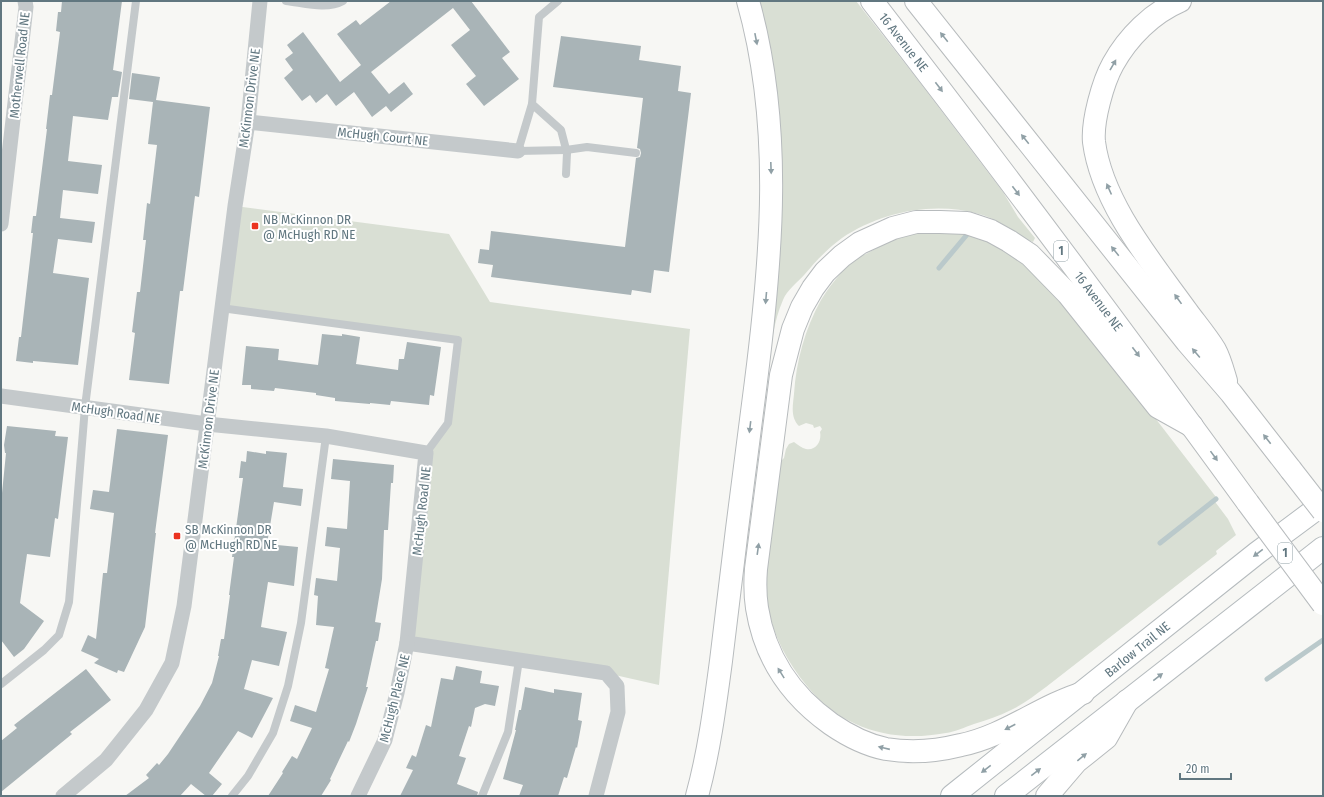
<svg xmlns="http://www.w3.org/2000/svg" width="1324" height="797" viewBox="0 0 1324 797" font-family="'Fira Sans Condensed',sans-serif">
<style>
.green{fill:#d9dfd4}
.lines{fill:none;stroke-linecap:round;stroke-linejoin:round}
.stream{stroke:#bac9cb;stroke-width:5}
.building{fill:#a9b4b7}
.primary-casing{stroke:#b5bbbe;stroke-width:24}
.highway-casing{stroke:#b7bbbd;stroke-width:24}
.lane{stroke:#c4c9cb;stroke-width:8}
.street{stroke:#c4c9cb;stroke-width:15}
.primary{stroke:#fff;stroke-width:22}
.highway{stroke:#fff;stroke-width:22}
.highway-bridge-casing{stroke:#b7bbbd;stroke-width:24;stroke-linecap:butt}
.highway-bridge{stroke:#fff;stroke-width:22}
.oneway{fill:#90a0a6}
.poi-dot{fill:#eb3320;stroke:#fff;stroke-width:1.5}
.labels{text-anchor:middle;stroke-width:4;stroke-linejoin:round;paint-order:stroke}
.shield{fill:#fff;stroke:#90a0a6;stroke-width:1}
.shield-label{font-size:12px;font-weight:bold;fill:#617780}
.street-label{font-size:13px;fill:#617780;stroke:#fff}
.poi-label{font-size:13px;fill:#617780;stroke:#fff;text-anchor:start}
</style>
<rect width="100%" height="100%" fill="#f7f7f4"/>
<g class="green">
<path d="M758,1H856L918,80L1003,192L1018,217L1035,238L1033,242C1026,240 1020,235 1014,231C1004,225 991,217 979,214C933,201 881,212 842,238C828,248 816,261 805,274C798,282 787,290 783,300C774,320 772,343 767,365Z"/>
<path d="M235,206L449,234L490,302L690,329L659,685L606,673L407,643L426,453L448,422L458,340L221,309Z"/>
<path d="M918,232H958L990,240L1041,275L1105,353L1216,497L1213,499L1228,519L1236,535L1216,551L1217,554L1046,687C1035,695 1024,704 1011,710C999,716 987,720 974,724C965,727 955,732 946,733C892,743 842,729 807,686C788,663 773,636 768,606C763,583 767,559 770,537C773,512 777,487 780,462L784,458L786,449L789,444L794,442C798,445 802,448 806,449C816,451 822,441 820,432L822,429L820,426L814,428L813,425L806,423L799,426C790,417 793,405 794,394C796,361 805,329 821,300C827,290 834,281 841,273V271L853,258L866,254L889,241Z"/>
</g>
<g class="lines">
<g class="stream">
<path d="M939,268L970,231"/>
<path d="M1160,543L1216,499"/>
<path d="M1267,679L1323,640"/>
</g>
</g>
<g class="building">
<path d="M62,1H122L113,70L122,72L118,97H112L108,120L73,116L68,161L102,165L98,194L63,190L60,218L95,222L92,243L58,239L53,273L89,278L78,365L33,361V363L16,361L19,337H21L31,251L33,233H31L33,216H36L47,129H46L50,95H52L60,32L56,31L58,12H61Z"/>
<path d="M391,1H471L510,52L502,58L519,79L484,106L466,84L476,76L451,45L470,30L453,8L371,72L389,94L404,82L413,94L391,112L386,106L372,117L354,92L336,106L327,94L316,103L310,95L302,101L284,78L293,70L285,59L293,53L287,45L303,32L340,82L361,65L337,34L356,20L360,25Z"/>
<path d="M561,36L641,46L639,60L681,66L678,91L691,93L669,272L654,270L651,293L632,290L631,295L491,277L493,265L478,263L480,249L489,250L491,231L625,247L636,158L640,157L641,153L640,149L637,148L643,98L553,87Z"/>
<path d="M132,73L160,77L156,100L210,107L199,197L195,196L183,291H180L169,384L129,380L135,333L132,332L137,292H140L146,240H143L147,203L150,204L157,145L148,144L153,102L129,99Z"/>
<path d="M322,334L342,336V334L360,337L356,364L398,370L399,359H404L407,342L441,347L434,396L430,395L429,405L391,401L390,405L370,403V404L335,401V398L316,395V393L275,388L274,391L251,389V385H242L246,346L279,349L278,360L318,365Z"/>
<path d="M7,426L56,431L55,436L68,437L58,519L55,518L50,557L27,554L20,603L44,621L24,649L14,657L1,640V503L6,453H5L4,445Z"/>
<path d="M117,429L168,435L155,533H156L145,627L124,672L118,670L117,673L94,663L99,659L81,651L88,635L96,639L103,573H107L114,513L90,509L93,490L109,492Z"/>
<path d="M247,451L266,454V451L287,453L283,487L303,489L301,506L274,502L267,544L298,547L294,586L268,582L261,627L287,632L279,666L252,660L244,689L273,698L252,738L238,731L209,773L222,784L212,796H206L191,784L180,796H125L149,778L146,775L157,763L159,765L168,754L200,706L212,683L219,656H218L221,639H224L230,595H229L234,557H232L243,478H239L241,461L246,462Z"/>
<path d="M333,459L394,465L393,483H391L388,530H384L382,579L375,622L381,623L378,641H376L366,687H368L356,724L349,742L348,741L330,779L331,780L321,796H268L283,773L282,772L292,756L297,759L312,728L290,721L295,705L316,712L329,669L325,668L334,627L316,625L318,596L314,595L316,578L337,581L340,548L325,546L327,527L347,529L350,481L331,479Z"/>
<path d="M456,666L482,671L480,683L499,686L495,706L485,704L475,708L471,727L469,726L459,756L466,758L457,784L478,792L477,796H400L413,770L406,768L412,755L416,757L426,725L431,727L441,678L453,680Z"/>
<path d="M86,669L111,700L70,732L72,734L1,792V741L17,728L14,725Z"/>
<path d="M525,687L554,693V689L582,693L578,720L582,721L577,748L576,747L567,778L564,777L558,796H519L523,785L503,779L516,730H515L519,710H521Z"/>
</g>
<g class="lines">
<defs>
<g id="primary">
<path d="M952,796L1257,553L1323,504"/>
<path d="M1006,796L1323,548"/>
</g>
<g id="highway">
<path d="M872,1C1000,166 1125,334 1248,503"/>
<path d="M916,1L1187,342L1231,393L1291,470"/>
<path d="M1180,1C1152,13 1128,37 1113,64C1103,82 1092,121 1094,142C1102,204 1153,264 1188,313C1197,325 1207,337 1215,350C1220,359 1223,371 1226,381"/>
<path d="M1083,693C1073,696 1064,700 1055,704C1023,719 995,738 961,745C937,751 910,753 886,749C866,745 847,735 831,724C790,695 765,658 757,608C755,595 755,582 756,569L781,375L793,329L802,307L813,288L825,272L842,256L860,243L893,228L916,222H940L967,223L991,231L1009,241L1030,255L1068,294L1158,407L1192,426"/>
<path d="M697,796C709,752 715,706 721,661C726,617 732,573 737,529C743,480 750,430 756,381C772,255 783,125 748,1"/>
<path d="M1047,796L1076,762L1106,738L1127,701"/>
</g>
</defs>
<use href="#primary" class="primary-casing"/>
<use href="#highway" class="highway-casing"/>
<g class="lane">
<path d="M286,1C304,3 327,10 343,1"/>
<path d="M558,1L539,17L532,104L561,130L567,153L566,174"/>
<path d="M532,104L518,151L566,150L587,147L636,153"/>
<path d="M221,308L458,340L448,423L426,453"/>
<path d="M1,684L44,650L59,635L69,602L85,407L136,1"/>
<path d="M232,796L248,776L273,733L288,686L301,623L326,436"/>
<path d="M482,796L508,732L519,660"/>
</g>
<g class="street">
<path d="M248,122L518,151"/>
<path d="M1,224L26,7L25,1"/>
<path d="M1,396L207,424L326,436L426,453L407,643L606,673L617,686L618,712L596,796"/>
<path d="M63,796L106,760L146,710L172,663L184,606L235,206L248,122L260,1"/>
<path d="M358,796L385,740L397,693L407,643"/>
</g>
<use href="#primary" class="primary"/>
<use href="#highway" class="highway"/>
<defs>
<g id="highway-bridge">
<path d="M1291,470L1323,511"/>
<path d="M1248,503L1323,604"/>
</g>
</defs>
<use href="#highway-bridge" class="highway-bridge-casing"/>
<use href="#highway-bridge" class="highway-bridge"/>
</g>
<defs><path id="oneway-solid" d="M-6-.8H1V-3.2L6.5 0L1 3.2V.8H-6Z"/></defs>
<g class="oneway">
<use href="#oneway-solid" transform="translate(944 37) rotate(-129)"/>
<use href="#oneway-solid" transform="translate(756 39) rotate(79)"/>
<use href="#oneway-solid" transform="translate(1113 65) rotate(-60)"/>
<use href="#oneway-solid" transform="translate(939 87) rotate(53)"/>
<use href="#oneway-solid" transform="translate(1025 139) rotate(-129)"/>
<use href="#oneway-solid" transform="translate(771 168) rotate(88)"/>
<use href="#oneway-solid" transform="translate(1109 189) rotate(-114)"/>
<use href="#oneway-solid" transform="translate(1016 191) rotate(53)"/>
<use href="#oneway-solid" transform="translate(1115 251) rotate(-129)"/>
<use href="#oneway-solid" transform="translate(766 298) rotate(95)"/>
<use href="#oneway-solid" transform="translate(1178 299) rotate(-126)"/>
<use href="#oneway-solid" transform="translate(1136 352) rotate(53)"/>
<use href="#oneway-solid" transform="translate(1196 353) rotate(-130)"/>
<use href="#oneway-solid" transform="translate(750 427) rotate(97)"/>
<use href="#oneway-solid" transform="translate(1267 439) rotate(-128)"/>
<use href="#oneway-solid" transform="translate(1214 456) rotate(54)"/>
<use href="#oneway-solid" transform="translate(758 549) rotate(-82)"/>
<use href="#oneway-solid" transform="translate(1258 553) rotate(143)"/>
<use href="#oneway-solid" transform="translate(781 673) rotate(-122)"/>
<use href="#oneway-solid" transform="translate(1158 677) rotate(-38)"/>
<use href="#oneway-solid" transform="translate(1010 727) rotate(153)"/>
<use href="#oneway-solid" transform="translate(884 748) rotate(-167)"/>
<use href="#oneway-solid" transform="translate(1082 757) rotate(-39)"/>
<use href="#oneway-solid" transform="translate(986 769) rotate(142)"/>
<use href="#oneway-solid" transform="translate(1036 772) rotate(-38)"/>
</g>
<g class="poi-dot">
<rect x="251" y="222" width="8" height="8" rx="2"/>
<rect x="173" y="532" width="8" height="8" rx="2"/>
</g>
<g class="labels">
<g class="shield">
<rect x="1054" y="241" width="14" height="20" rx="3"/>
<rect x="1278" y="543" width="14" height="20" rx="3"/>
</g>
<g class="shield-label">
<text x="1061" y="255">1</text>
<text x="1285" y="557">1</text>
</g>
<g class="street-label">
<text transform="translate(904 42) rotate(52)" y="5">16 Avenue NE</text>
<text transform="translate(19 65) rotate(-84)" y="5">Motherwell Road NE</text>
<text transform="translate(249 98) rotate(-83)" y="5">McKinnon Drive NE</text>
<text transform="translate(383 136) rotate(6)" y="5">McHugh Court NE</text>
<text transform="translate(1099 301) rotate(53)" y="5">16 Avenue NE</text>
<text transform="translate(116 412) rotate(8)" y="5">McHugh Road NE</text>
<text transform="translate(208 419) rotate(-83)" y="5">McKinnon Drive NE</text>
<text transform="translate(421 511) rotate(-84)" y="5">McHugh Road NE</text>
<text transform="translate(1137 649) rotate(-39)" y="5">Barlow Trail NE</text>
<text transform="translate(394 698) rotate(-76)" y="5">McHugh Place NE</text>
</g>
<g class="poi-label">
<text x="263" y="224">NB McKinnon DR<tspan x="263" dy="15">@ McHugh RD NE</tspan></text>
<text x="185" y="534">SB McKinnon DR<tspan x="185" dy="15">@ McHugh RD NE</tspan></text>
</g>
</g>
<rect width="1324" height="797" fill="none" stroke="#617780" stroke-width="4"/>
<path d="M1180 773v6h51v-6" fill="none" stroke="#617780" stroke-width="2"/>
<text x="1186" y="773" font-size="12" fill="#617780" stroke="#ffffff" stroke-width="3" paint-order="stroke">20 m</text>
</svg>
